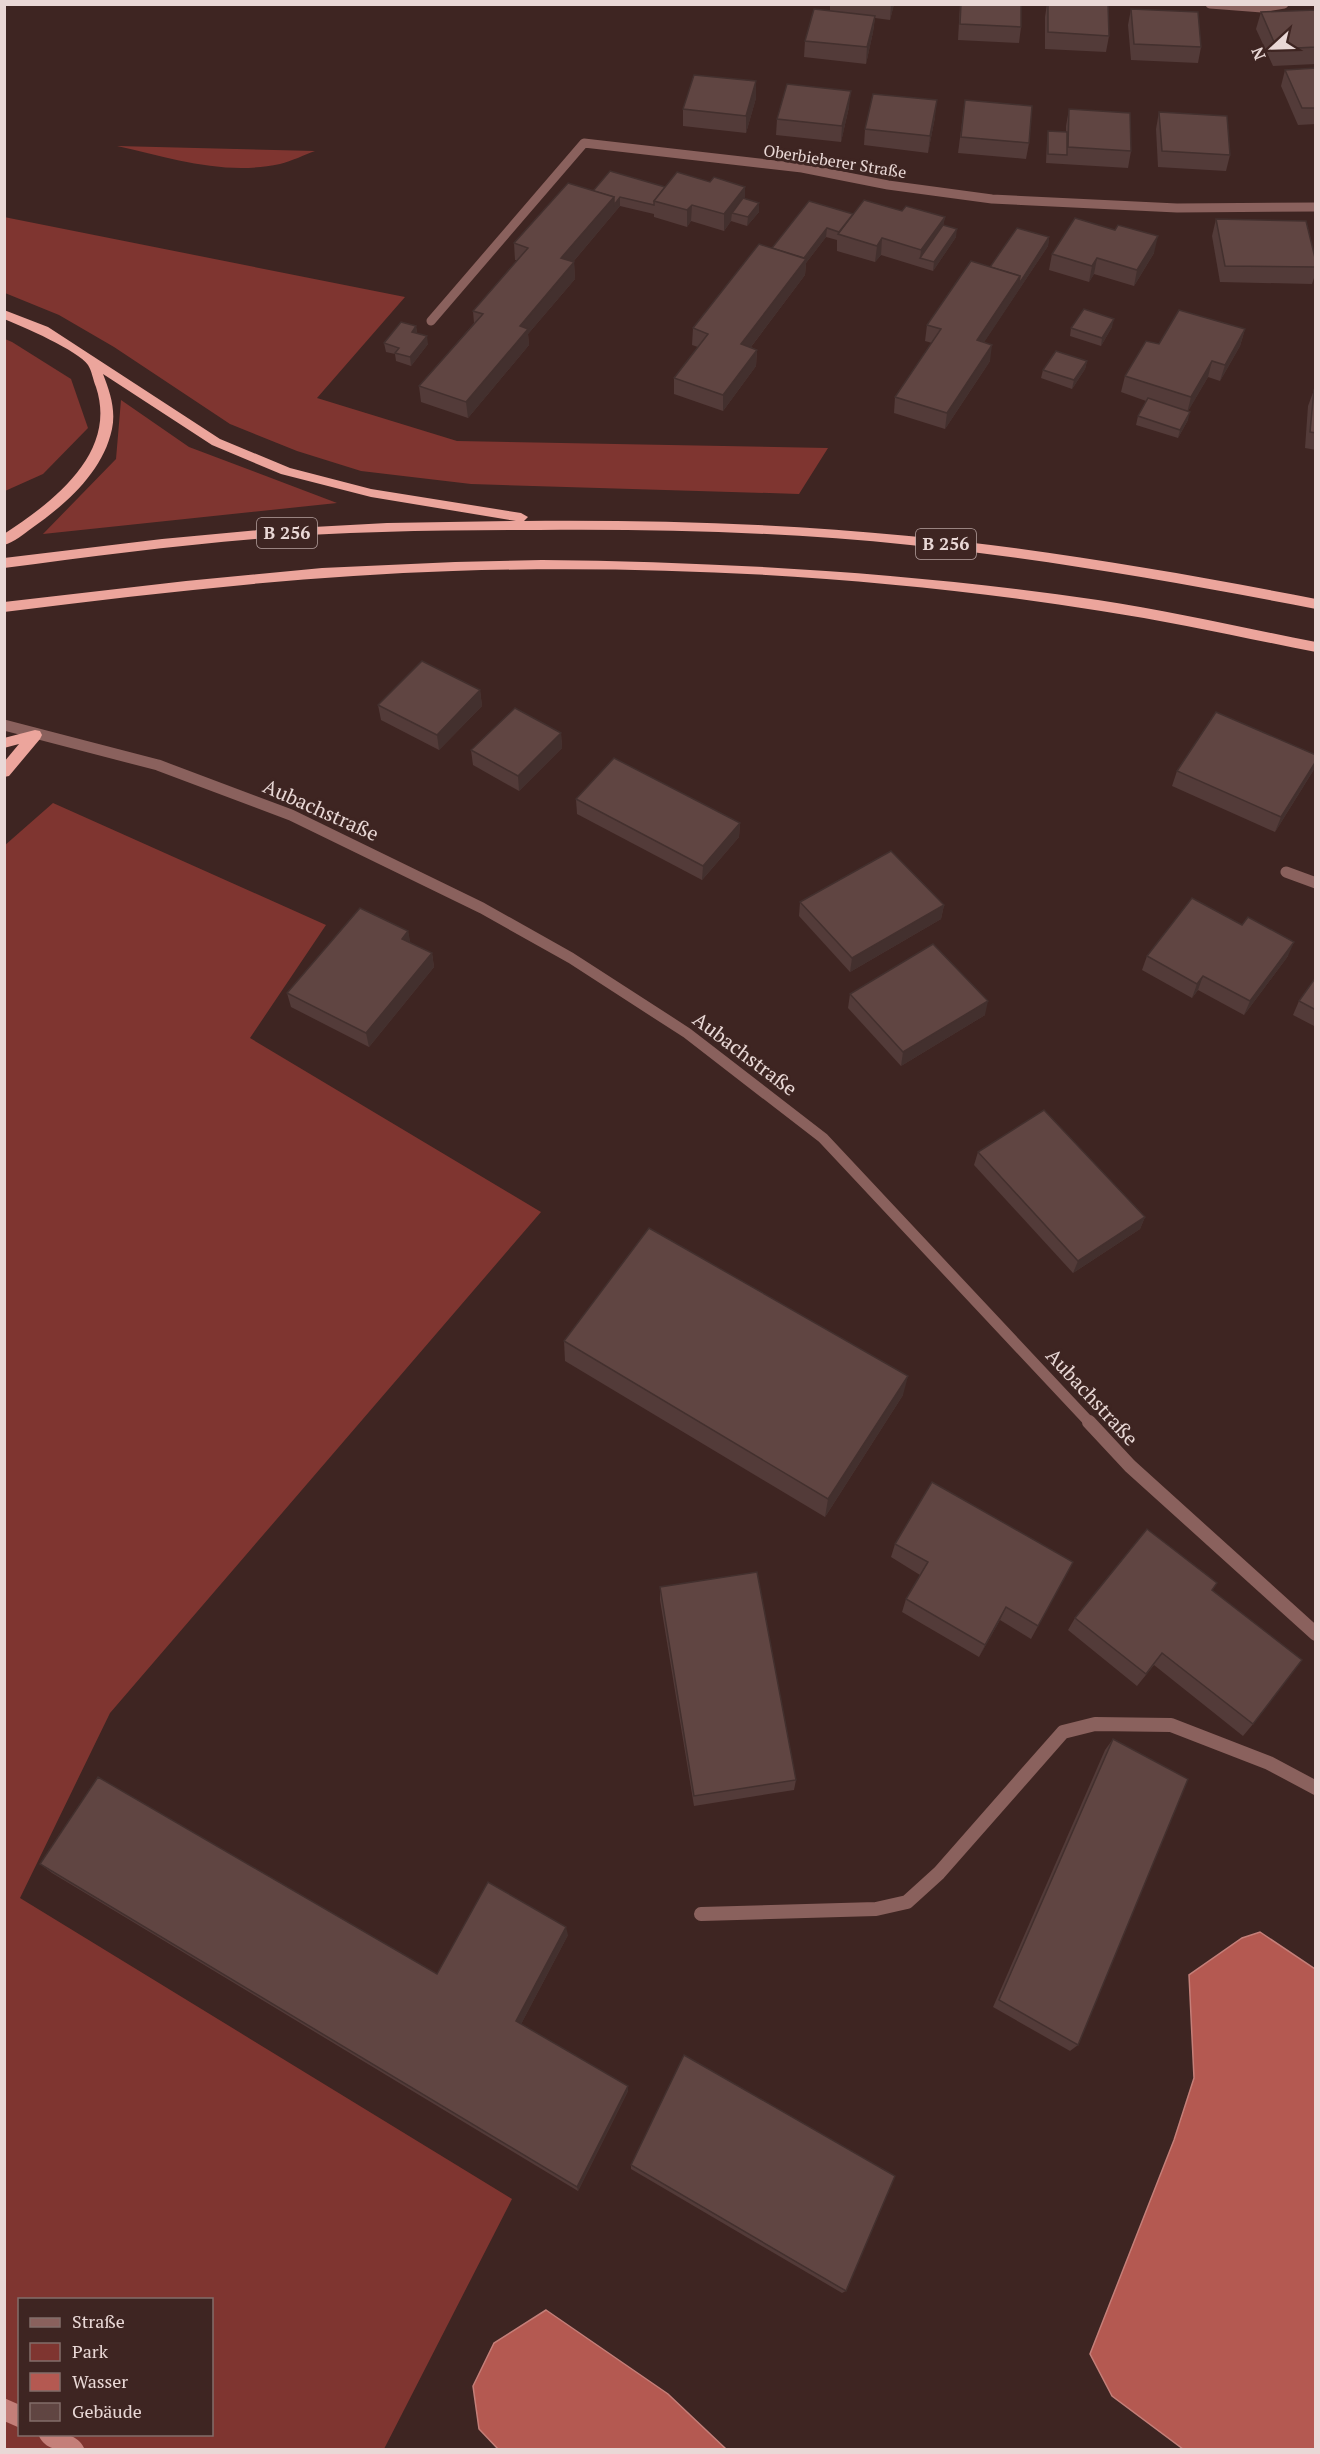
<svg xmlns="http://www.w3.org/2000/svg" width="1320" height="2454" viewBox="0 0 1320 2454" font-family="'PT Serif',serif">
<style>
.green{fill:#7f3530;fill-rule:evenodd}
.water{fill:#b45951;stroke:#c47f79;stroke-width:1.5}
.lines{fill:none;stroke-linecap:round;stroke-linejoin:round}
.stream{fill:#c47f79;fill-rule:evenodd}
.service{stroke:#8a615d;stroke-width:14}
.minor-far1{stroke:#8a615d;stroke-width:9}
.minor{stroke:#8a615d;stroke-width:11}
.tertiary-far1{stroke:#8a615d;stroke-width:11}
.tertiary{stroke:#8a615d;stroke-width:14}
.trunk{fill:#eca59c;fill-rule:evenodd}
.wall{fill:#533b39}
.shaded-wall{fill:#43302e}
.building{fill:#604542;stroke:#43302e;stroke-width:1.5}
.labels{text-anchor:middle;stroke-width:6;stroke-linejoin:round;paint-order:stroke}
.far-street-label{font-size:16px;fill:#e9d8d6;stroke:#3e2522}
.shield{fill:#3e2522;stroke:#b6a2a0;stroke-width:1.5}
.shield-label{font-size:18px;font-weight:bold;fill:#e9d8d6}
.street-label{font-size:20px;fill:#e9d8d6;stroke:#3e2522}
</style>
<rect width="100%" height="100%" fill="#3e2522"/>
<g class="green">
<path d="M117,146L315,151C304,155 292,161 280,164C224,176 171,158 117,146Z"/>
<path d="M4,217L405,297L317,398L457,441L828,448L799,494L471,484L361,471L297,451L230,424L114,347L59,315L5,293Z"/>
<path d="M5,339L12,342L71,379L88,428L43,474L5,491Z"/>
<path d="M121,400L189,447L337,503L43,534L116,459Z"/>
<path d="M53,803L326,925L250,1038L541,1212L110,1713L20,1898L512,2199L384,2449H5L4,846ZM20,2300H212V2434H20Z"/>
</g>
<g class="water">
<path d="M1260,1932L1315,1969V2449H1183L1112,2396L1090,2354L1174,2140L1194,2078L1189,1975L1242,1938Z"/>
<path d="M546,2310L668,2394L726,2449H498L479,2429L473,2386L494,2343Z"/>
</g>
<g class="lines">
<g class="stream">
<path d="M4,2398L20,2405V2428L4,2421Z"/>
<path d="M38,2434C56,2434 77,2430 85,2450C67,2450 46,2454 38,2434Z"/>
</g>
<path class="service" d="M701,1914L876,1909L907,1902L939,1873L1063,1732L1095,1724L1171,1725L1269,1763L1316,1788"/>
<g class="minor-far1">
<path d="M1210,4L1262,8L1284,4"/>
<path d="M431,321L584,143L802,168L888,185L992,199L1177,208L1316,207"/>
</g>
<path class="minor" d="M1286,872L1316,883"/>
<path class="tertiary-far1" d="M4,725L158,765L291,815L482,908L571,958L687,1033L823,1138L1091,1424"/>
<path class="tertiary" d="M1089,1422L1130,1466L1316,1634"/>
<g class="trunk">
<path d="M4,310L48,327L220,439L290,468L371,489L521,513L528,517L524,521C652,520 781,523 909,536C1045,549 1181,573 1316,599V609C1181,583 1046,559 910,545C787,532 663,529 539,530C444,530 349,531 255,539C171,546 88,557 4,568V558L162,539L258,530L387,523L516,521L371,497L281,474L212,445L103,374C110,392 116,410 112,429C103,472 66,504 32,528C24,534 14,542 4,545V534C53,502 118,453 96,387C93,380 92,371 88,365C79,351 22,326 4,319Z"/>
<path d="M542,560C728,562 914,573 1098,600C1171,611 1243,628 1316,642V652C1244,638 1173,622 1101,611C888,577 668,564 453,571C303,576 154,593 4,612V602L186,581L322,568L455,562Z"/>
<path d="M35,730L40,731L42,735L40,739L9,776L4,777V762L19,744L4,748V738Z"/>
</g>
</g>
<g class="wall">
<path d="M830,4H894L890,20L875,18L873,32L866,64L804,57L805,41L830,11Z"/>
<path d="M960,4H1021V27L1019,43L958,40Z"/>
<path d="M1047,4H1108L1109,36L1106,52L1045,49V17Z"/>
<path d="M1131,9L1201,47L1198,63L1131,60L1128,25Z"/>
<path d="M1316,10V64L1273,66L1256,29L1261,12Z"/>
<path d="M1316,68V124L1298,125L1281,86L1285,70Z"/>
<path d="M756,81V98L746,133L683,126V109Z"/>
<path d="M965,100L1029,143L1026,159L958,153Z"/>
<path d="M849,107L841,142L776,135L777,119Z"/>
<path d="M1069,109L1131,151L1128,168L1046,163L1047,140L1048,131L1066,132V126Z"/>
<path d="M1159,112L1230,155L1226,171L1158,167L1156,129Z"/>
<path d="M935,117L928,153L864,145L865,129Z"/>
<path d="M593,191L745,199L759,212L747,226L731,221L724,231L691,221L687,227L654,217V214L620,206L573,262H574L575,279L528,334L529,345L468,418L421,402L419,386L474,323L473,311L517,260H515L514,243Z"/>
<path d="M902,211L945,217L943,225L956,237L933,271L881,255L875,262L837,251V240L826,237L806,263L805,275L751,347L757,350L756,366L723,411L674,394V378L698,347L692,345L693,328L772,248L853,214Z"/>
<path d="M1216,219L1316,262V272L1312,284L1220,282L1212,236Z"/>
<path d="M1115,230L1154,253L1134,286L1094,274L1089,282L1049,270L1052,254Z"/>
<path d="M1049,237L1048,246L984,342L990,361L945,429L894,413L895,397L932,343L925,341L927,325Z"/>
<path d="M416,326L417,333L428,344L411,366L396,361L395,354L386,352L384,343Z"/>
<path d="M1112,327L1101,346L1070,336L1071,328Z"/>
<path d="M1245,329L1240,346L1220,381L1208,377L1188,411V420L1178,438L1136,425L1138,416L1146,401L1121,392L1125,376Z"/>
<path d="M1087,361L1085,369L1072,389L1041,378L1043,370Z"/>
<path d="M1314,390L1316,391V450L1305,448L1308,406Z"/>
<path d="M480,690L482,706L439,750L381,720L378,705Z"/>
<path d="M561,733L562,748L519,791L473,765L471,750Z"/>
<path d="M1316,755V764L1313,771L1275,832L1172,786L1177,771Z"/>
<path d="M576,799L740,823L739,837L702,880L577,814Z"/>
<path d="M800,902L944,905L941,919L850,972L799,916Z"/>
<path d="M408,931L410,943L432,953L434,967L369,1047L291,1007L287,993Z"/>
<path d="M1147,956H1288L1244,1015L1198,990L1192,998L1142,970Z"/>
<path d="M1316,977V1027L1293,1015L1299,1001Z"/>
<path d="M850,994L985,1015L901,1066L848,1008Z"/>
<path d="M978,1152L1145,1217L1140,1229L1073,1273L974,1165Z"/>
<path d="M564,1341L903,1395L825,1517L565,1361Z"/>
<path d="M895,1544L1066,1575L1031,1639L1000,1620L979,1657L902,1612L906,1599L920,1575L891,1557Z"/>
<path d="M660,1587L796,1780L794,1790L694,1806L660,1600Z"/>
<path d="M1212,1590L1253,1724L1243,1736L1154,1665L1137,1686L1068,1630L1075,1618Z"/>
<path d="M1113,1739L1078,2045L1070,2051L993,2007L1105,1750Z"/>
<path d="M40,1864L437,1974L568,1935L521,2024L628,2091L578,2191L52,1873Z"/>
<path d="M631,2165L846,2291L842,2293L631,2169Z"/>
</g>
<g class="shaded-wall">
<path d="M891,4H894L890,20Z"/>
<path d="M875,16L873,32L866,64L867,47Z"/>
<path d="M756,81V98L746,133V116Z"/>
<path d="M851,91L849,107L841,142L842,126Z"/>
<path d="M937,100L935,117L928,153L930,136Z"/>
<path d="M745,187V203L732,213L731,221L724,231V214Z"/>
<path d="M614,197H620V206L562,275L561,258Z"/>
<path d="M759,203V212L747,226L748,217Z"/>
<path d="M692,205L691,221L687,227V210Z"/>
<path d="M945,217L942,233L920,258L921,250Z"/>
<path d="M827,228L826,237L806,263L805,275L741,360V344Z"/>
<path d="M957,229L956,237L933,271L934,262Z"/>
<path d="M1158,236L1154,253L1134,286L1137,270Z"/>
<path d="M1049,237L1048,246L975,356L977,340L1020,276Z"/>
<path d="M882,238L881,255L875,262L877,246Z"/>
<path d="M1097,258L1094,274L1089,282L1092,266Z"/>
<path d="M574,262L575,279L528,334L529,345L468,418L466,402L520,326Z"/>
<path d="M1114,319L1112,327L1101,346L1102,338Z"/>
<path d="M416,326L417,334L412,332Z"/>
<path d="M1245,329L1240,346L1220,381L1225,365Z"/>
<path d="M427,336L428,344L411,366L410,357Z"/>
<path d="M992,345L990,361L945,429L947,413Z"/>
<path d="M757,350L756,366L723,411V395Z"/>
<path d="M1087,361L1085,369L1072,389L1074,380Z"/>
<path d="M1212,361L1208,377L1187,413L1191,397Z"/>
<path d="M1190,412L1188,420L1178,438L1180,430Z"/>
<path d="M480,690L482,706L439,750L437,735Z"/>
<path d="M561,733L562,748L519,791L518,776Z"/>
<path d="M1316,761V764L1313,771L1275,832L1281,817Z"/>
<path d="M740,823L739,837L702,880L703,866Z"/>
<path d="M944,905L941,919L850,972L852,958Z"/>
<path d="M408,931L411,945L402,939Z"/>
<path d="M1294,942L1288,956L1244,1015L1250,1001Z"/>
<path d="M432,953L434,967L369,1047L366,1033Z"/>
<path d="M1203,976L1198,990L1192,998L1197,984Z"/>
<path d="M988,1001L985,1015L901,1066L903,1052Z"/>
<path d="M1145,1217L1140,1229L1073,1273L1078,1261Z"/>
<path d="M908,1376L903,1395L825,1517L828,1499Z"/>
<path d="M1006,1607L1000,1620L979,1657L985,1645Z"/>
<path d="M566,1927L568,1935L519,2028L516,2021Z"/>
<path d="M628,2086V2091L578,2191L577,2187Z"/>
</g>
<g class="building">
<path d="M961,4H1021V27L960,24Z"/>
<path d="M1048,4H1108L1109,36L1048,32Z"/>
<path d="M814,9L875,16L867,47L805,41Z"/>
<path d="M1131,9L1198,12L1201,47L1134,44Z"/>
<path d="M1316,10V47L1277,49L1261,12Z"/>
<path d="M1316,68V108H1302L1285,70Z"/>
<path d="M694,75L756,81L746,116L683,109Z"/>
<path d="M787,84L851,91L842,126L777,119Z"/>
<path d="M873,94L937,100L930,136L865,129Z"/>
<path d="M965,100L1032,106L1029,143L961,137Z"/>
<path d="M1069,109L1130,113L1131,151L1068,147Z"/>
<path d="M1159,112L1227,116L1230,155L1162,151Z"/>
<path d="M1048,131L1067,132V155L1048,154Z"/>
<path d="M610,171L665,187L654,201V205L620,197L614,205V197L593,191Z"/>
<path d="M677,172L710,182L714,177L745,187L724,214L692,205L687,210L654,201Z"/>
<path d="M568,183L614,197L561,258L574,262L520,326L528,329L466,402L419,386L483,314L473,311L528,248L514,243Z"/>
<path d="M743,198L759,203L748,217L732,213Z"/>
<path d="M864,200L902,211L906,206L945,217L921,250L882,238L877,246L838,234Z"/>
<path d="M809,201L853,214L839,232L827,228L804,258L772,248Z"/>
<path d="M1075,218L1115,230L1118,225L1158,236L1137,270L1097,258L1092,266L1052,254Z"/>
<path d="M1216,219L1306,221L1316,262V267L1225,266Z"/>
<path d="M943,225L957,229L934,262L920,258Z"/>
<path d="M1017,228L1049,237L1019,284L1020,276L990,267Z"/>
<path d="M759,244L806,259L741,344L757,350L723,395L674,378L708,334L693,328Z"/>
<path d="M971,261L1020,276L977,340L992,345L947,413L895,397L941,329L927,325Z"/>
<path d="M1084,309L1114,319L1102,338L1071,328Z"/>
<path d="M1179,310L1245,329L1225,365L1212,361L1191,397L1125,376L1146,341L1159,344Z"/>
<path d="M401,322L416,326L412,332L427,336L410,357L395,353L399,348L384,343Z"/>
<path d="M1056,351L1087,361L1074,380L1043,370Z"/>
<path d="M1314,390L1316,391V433L1310,432Z"/>
<path d="M1148,398L1190,412L1180,430L1138,416Z"/>
<path d="M422,661L480,690L437,735L378,705Z"/>
<path d="M515,708L561,733L518,776L471,750Z"/>
<path d="M1216,712L1316,755V761L1281,817L1177,771Z"/>
<path d="M614,758L740,823L703,866L576,799Z"/>
<path d="M891,851L944,905L852,958L800,902Z"/>
<path d="M1192,898L1242,925L1248,917L1294,942L1250,1001L1203,976L1197,984L1147,956Z"/>
<path d="M360,908L408,931L402,939L432,953L366,1033L287,993Z"/>
<path d="M933,944L988,1001L903,1052L850,994Z"/>
<path d="M1316,977V1010L1299,1001Z"/>
<path d="M1044,1110L1145,1217L1078,1261L978,1152Z"/>
<path d="M649,1228L908,1376L828,1499L564,1341Z"/>
<path d="M932,1482L1073,1562L1038,1626L1006,1607L985,1645L906,1599L928,1562L895,1544Z"/>
<path d="M1147,1529L1217,1583L1212,1590L1302,1660L1253,1724L1162,1653L1146,1674L1075,1618Z"/>
<path d="M757,1572L796,1780L694,1796L660,1587Z"/>
<path d="M1113,1739L1188,1779L1078,2045L999,2000Z"/>
<path d="M98,1777L437,1974L488,1882L566,1927L516,2021L628,2086L577,2187L40,1864Z"/>
<path d="M684,2055L895,2176L846,2291L631,2165Z"/>
</g>
<g class="labels">
<g class="far-street-label">
<text transform="translate(835 161) rotate(9)" y="6">Oberbieberer Straße</text>
</g>
<g class="shield">
<rect x="257" y="518" width="60" height="30" rx="4.5"/>
<rect x="916" y="529" width="60" height="30" rx="4.5"/>
</g>
<g class="shield-label">
<text x="287" y="539">B 256</text>
<text x="946" y="550">B 256</text>
</g>
<g class="street-label">
<text transform="translate(321 810) rotate(24)" y="7">Aubachstraße</text>
<text transform="translate(745 1054) rotate(37)" y="7">Aubachstraße</text>
<text transform="translate(1092 1397) rotate(47)" y="7">Aubachstraße</text>
</g>
</g>
<rect width="1320" height="2454" fill="none" stroke="#e9d8d6" stroke-width="12"/>
<rect x="18" y="2298" width="195" height="138" fill="#3e2522" stroke="#826d6a" stroke-width="1.5"/>
<rect x="30" y="2318" width="30" height="9" fill="#8a615d" stroke="#826d6a" stroke-width="1.5"/>
<text x="72" y="2328" font-size="18" fill="#e9d8d6">Straße</text>
<rect x="30" y="2343" width="30" height="18" fill="#7f3530" stroke="#826d6a" stroke-width="1.5"/>
<text x="72" y="2358" font-size="18" fill="#e9d8d6">Park</text>
<rect x="30" y="2373" width="30" height="18" fill="#b45951" stroke="#826d6a" stroke-width="1.5"/>
<text x="72" y="2388" font-size="18" fill="#e9d8d6">Wasser</text>
<rect x="30" y="2403" width="30" height="18" fill="#604542" stroke="#826d6a" stroke-width="1.5"/>
<text x="72" y="2418" font-size="18" fill="#e9d8d6">Gebäude</text>
<g transform="translate(1272 48) rotate(248)" stroke="#3e2522" stroke-width="4.5" paint-order="stroke">
<path d="M0-4.5L10 22L0 15L-10 22Z" fill="#e9d8d6"/>
<text y="-9" font-size="16" font-weight="bold" text-anchor="middle" fill="#e9d8d6">N</text>
</g>
</svg>
